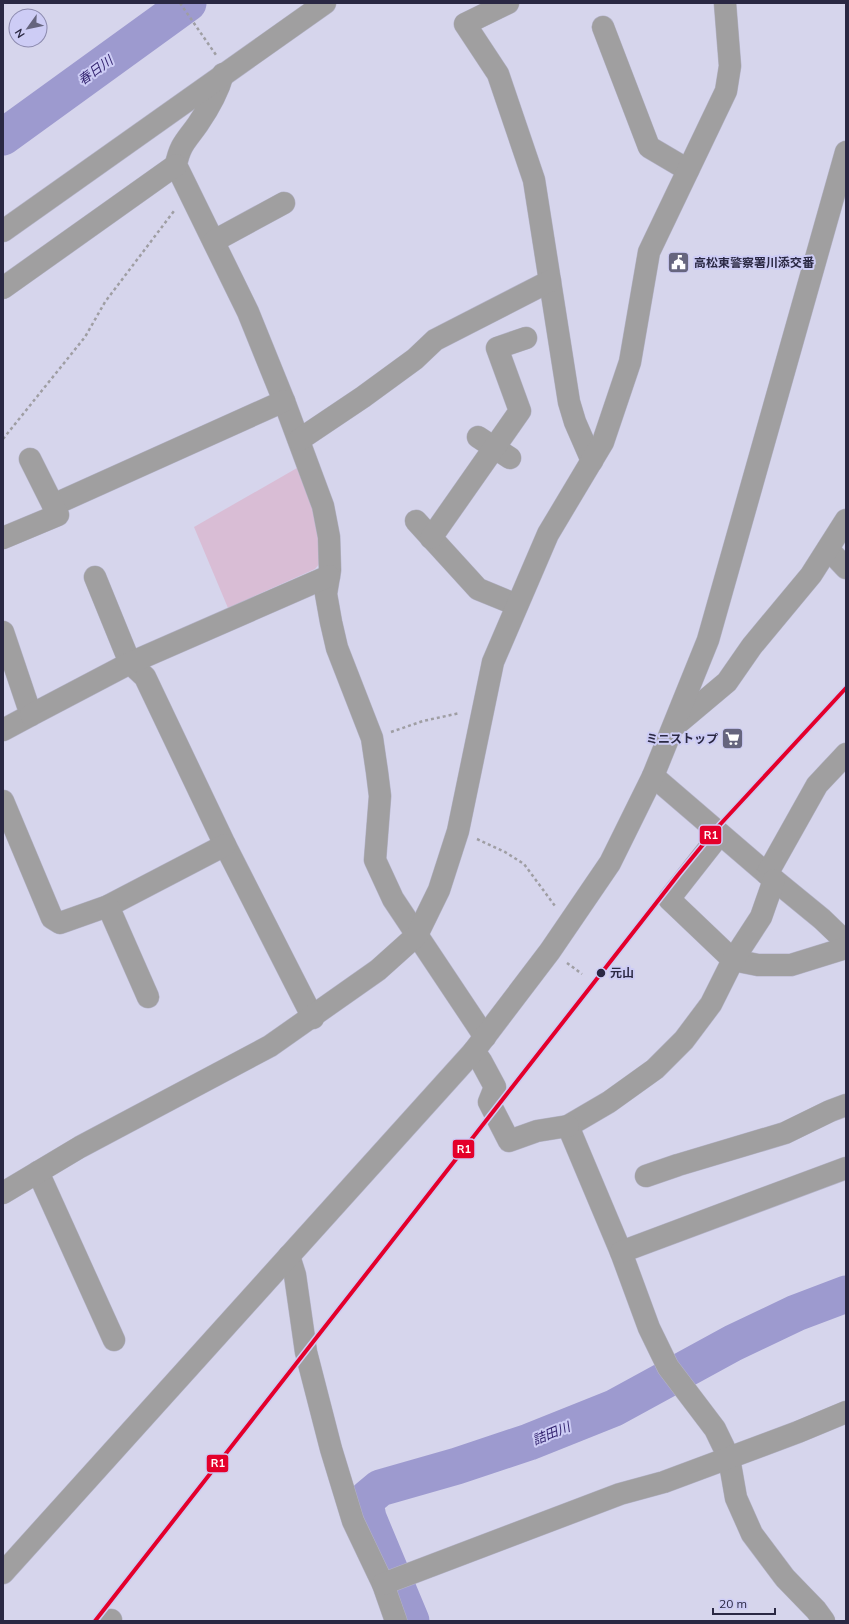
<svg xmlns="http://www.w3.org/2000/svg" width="849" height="1624" viewBox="0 0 849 1624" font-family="Mulish,'Noto Sans JP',sans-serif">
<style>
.green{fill:#d9bdd5}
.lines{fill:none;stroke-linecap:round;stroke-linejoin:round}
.river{stroke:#9d9acf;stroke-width:37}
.minor-casing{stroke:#b5b4c9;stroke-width:23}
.path{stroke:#9f9ea3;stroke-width:2.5;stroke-dasharray:3 3;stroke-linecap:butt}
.minor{stroke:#a09fa0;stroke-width:22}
.rail-1-casing{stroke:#cdccf5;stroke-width:7}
.rail-1{stroke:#e4002b;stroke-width:4}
.stop-dot{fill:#2a2843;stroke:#cdccf5;stroke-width:1.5}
.labels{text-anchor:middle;stroke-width:4;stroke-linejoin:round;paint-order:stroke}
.poi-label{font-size:12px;font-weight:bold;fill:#2a2843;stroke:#cdccf5;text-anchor:start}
.stop-label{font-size:12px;font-weight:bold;fill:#2a2843;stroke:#cdccf5;text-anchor:start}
.water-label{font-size:13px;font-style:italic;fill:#2e1e6b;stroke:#cdccf5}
.line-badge{stroke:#cdccf5;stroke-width:1.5}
.badge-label{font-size:11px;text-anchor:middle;font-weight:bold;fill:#fff}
</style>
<rect width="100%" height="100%" fill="#d6d5ec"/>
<path class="green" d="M297,468L315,502L321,562L315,569L228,608L194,527Z"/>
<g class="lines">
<g class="river">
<path d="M3,137L188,3"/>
<path d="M411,1621L368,1518L366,1508L368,1498L380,1488L457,1466L529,1442L614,1408L733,1343L796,1313L846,1294"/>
</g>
<defs>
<g id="minor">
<path d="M508,3L465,24L498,74L534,180L569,402L575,422L592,461"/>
<path d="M603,27L649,147L688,170"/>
<path d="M223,74C218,92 209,108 198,124C187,140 180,144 176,165L248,312L284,401L323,506L329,537L330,570L326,594L331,622L337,648L372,738L377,772L380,796L375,860L393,899L485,1037"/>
<path d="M3,231L325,3"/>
<path d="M214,241L284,203"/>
<path d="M3,288L176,165"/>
<path d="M478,437L510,458"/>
<path d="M299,440L363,397L415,359L435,340L550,281"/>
<path d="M53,505L284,401"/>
<path d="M416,521L478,589L517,605"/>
<path d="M3,538L58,515L30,459"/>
<path d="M431,538L520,411L497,348L526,338"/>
<path d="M828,549L846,568"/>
<path d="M95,577L130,663L145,677L225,845L313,1018"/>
<path d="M3,632L31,715L3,730"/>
<path d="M31,715L130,663L329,576"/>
<path d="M677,724L727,682L752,646L811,575L846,520"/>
<path d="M653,776L767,874L822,919L846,942"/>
<path d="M3,801L52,918L60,923L108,906L225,845"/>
<path d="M720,834L669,899L733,960L758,965H791L846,948"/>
<path d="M767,874L817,785L846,754"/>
<path d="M774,880L761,917L733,960L711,1004L684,1040L655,1069L609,1102L568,1126L621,1252L649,1328L668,1367L715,1429L729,1458L736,1498L752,1534L785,1578L816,1610L824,1621"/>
<path d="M108,906L148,997"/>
<path d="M474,1051L481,1061L495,1087L489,1102L509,1141L537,1131L568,1126"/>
<path d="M38,1172L114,1340"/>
<path d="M646,1176L678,1165L785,1133L830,1111L846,1105"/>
<path d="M3,1193L80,1147L270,1046L378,970L417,935L439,890L458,831L493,662L548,534L603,442L630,362L649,252L726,91L730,66L725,3"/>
<path d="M621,1252L846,1168"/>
<path d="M289,1256L295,1275L306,1352L331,1449L353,1521L383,1584L396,1621"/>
<path d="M3,1573L474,1051L550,951L610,863L653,776L708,640L846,152"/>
<path d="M383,1584L620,1494L664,1482L798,1432L846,1412"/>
<path d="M110,1621L111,1620"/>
</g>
</defs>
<use href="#minor" class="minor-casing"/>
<g class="path">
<path d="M180,3L216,55"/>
<path d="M3,439L85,337L105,302L174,211"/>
<path d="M391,732L423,721L460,713"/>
<path d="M477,839L505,852L524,864L555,906"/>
<path d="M567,963L582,974"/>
</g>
<use href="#minor" class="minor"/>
<defs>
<path id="rail-1" d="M95,1621L678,875L715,830L846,688"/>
</defs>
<use href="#rail-1" class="rail-1-casing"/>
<use href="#rail-1" class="rail-1"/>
</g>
<defs>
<symbol id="civic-square" viewBox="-11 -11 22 22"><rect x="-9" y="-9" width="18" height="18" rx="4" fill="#66657e" stroke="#cdccf5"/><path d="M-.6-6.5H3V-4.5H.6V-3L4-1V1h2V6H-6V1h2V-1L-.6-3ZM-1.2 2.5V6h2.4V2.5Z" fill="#fff"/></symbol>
<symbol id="supermarket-square" viewBox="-11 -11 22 22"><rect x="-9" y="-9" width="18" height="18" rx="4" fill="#66657e" stroke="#cdccf5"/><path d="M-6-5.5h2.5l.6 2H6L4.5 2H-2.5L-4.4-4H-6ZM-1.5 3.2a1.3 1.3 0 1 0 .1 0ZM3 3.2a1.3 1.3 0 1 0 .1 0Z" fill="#fff"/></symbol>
</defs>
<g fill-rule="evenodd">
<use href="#civic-square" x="666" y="250" width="25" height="25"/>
<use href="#supermarket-square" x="720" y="726" width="25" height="25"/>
</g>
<circle class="stop-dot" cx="601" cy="973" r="5"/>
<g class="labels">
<g class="poi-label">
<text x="694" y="267">高松東警察署川添交番</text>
<text x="718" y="743" text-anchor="end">ミニストップ</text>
</g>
<g class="stop-label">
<text x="610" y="977">元山</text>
</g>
<g class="water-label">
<text transform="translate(95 70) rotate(-36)" y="5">春日川</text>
<text transform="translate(551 1433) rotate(-22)" y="5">詰田川</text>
</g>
</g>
<g class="line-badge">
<rect x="699" y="825" width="23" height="20" rx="4" fill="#e4002b"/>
<rect x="452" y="1139" width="23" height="20" rx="4" fill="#e4002b"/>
<rect x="206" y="1454" width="23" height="19" rx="4" fill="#e4002b"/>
</g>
<g class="badge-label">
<text x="711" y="839">R1</text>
<text x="464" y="1153">R1</text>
<text x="218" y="1467">R1</text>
</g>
<rect width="849" height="1624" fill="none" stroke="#2a2843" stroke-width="8"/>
<g transform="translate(28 28) rotate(237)"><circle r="19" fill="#cdccf5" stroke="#8c8aae"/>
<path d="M0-3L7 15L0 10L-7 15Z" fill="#66657e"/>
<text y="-6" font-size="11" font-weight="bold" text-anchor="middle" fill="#2a2843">N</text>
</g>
<path d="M713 1608v6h62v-6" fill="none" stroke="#2a2843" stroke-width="2"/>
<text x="719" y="1608" font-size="12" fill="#2a2843" stroke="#cdccf5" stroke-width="3" paint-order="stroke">20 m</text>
</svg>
